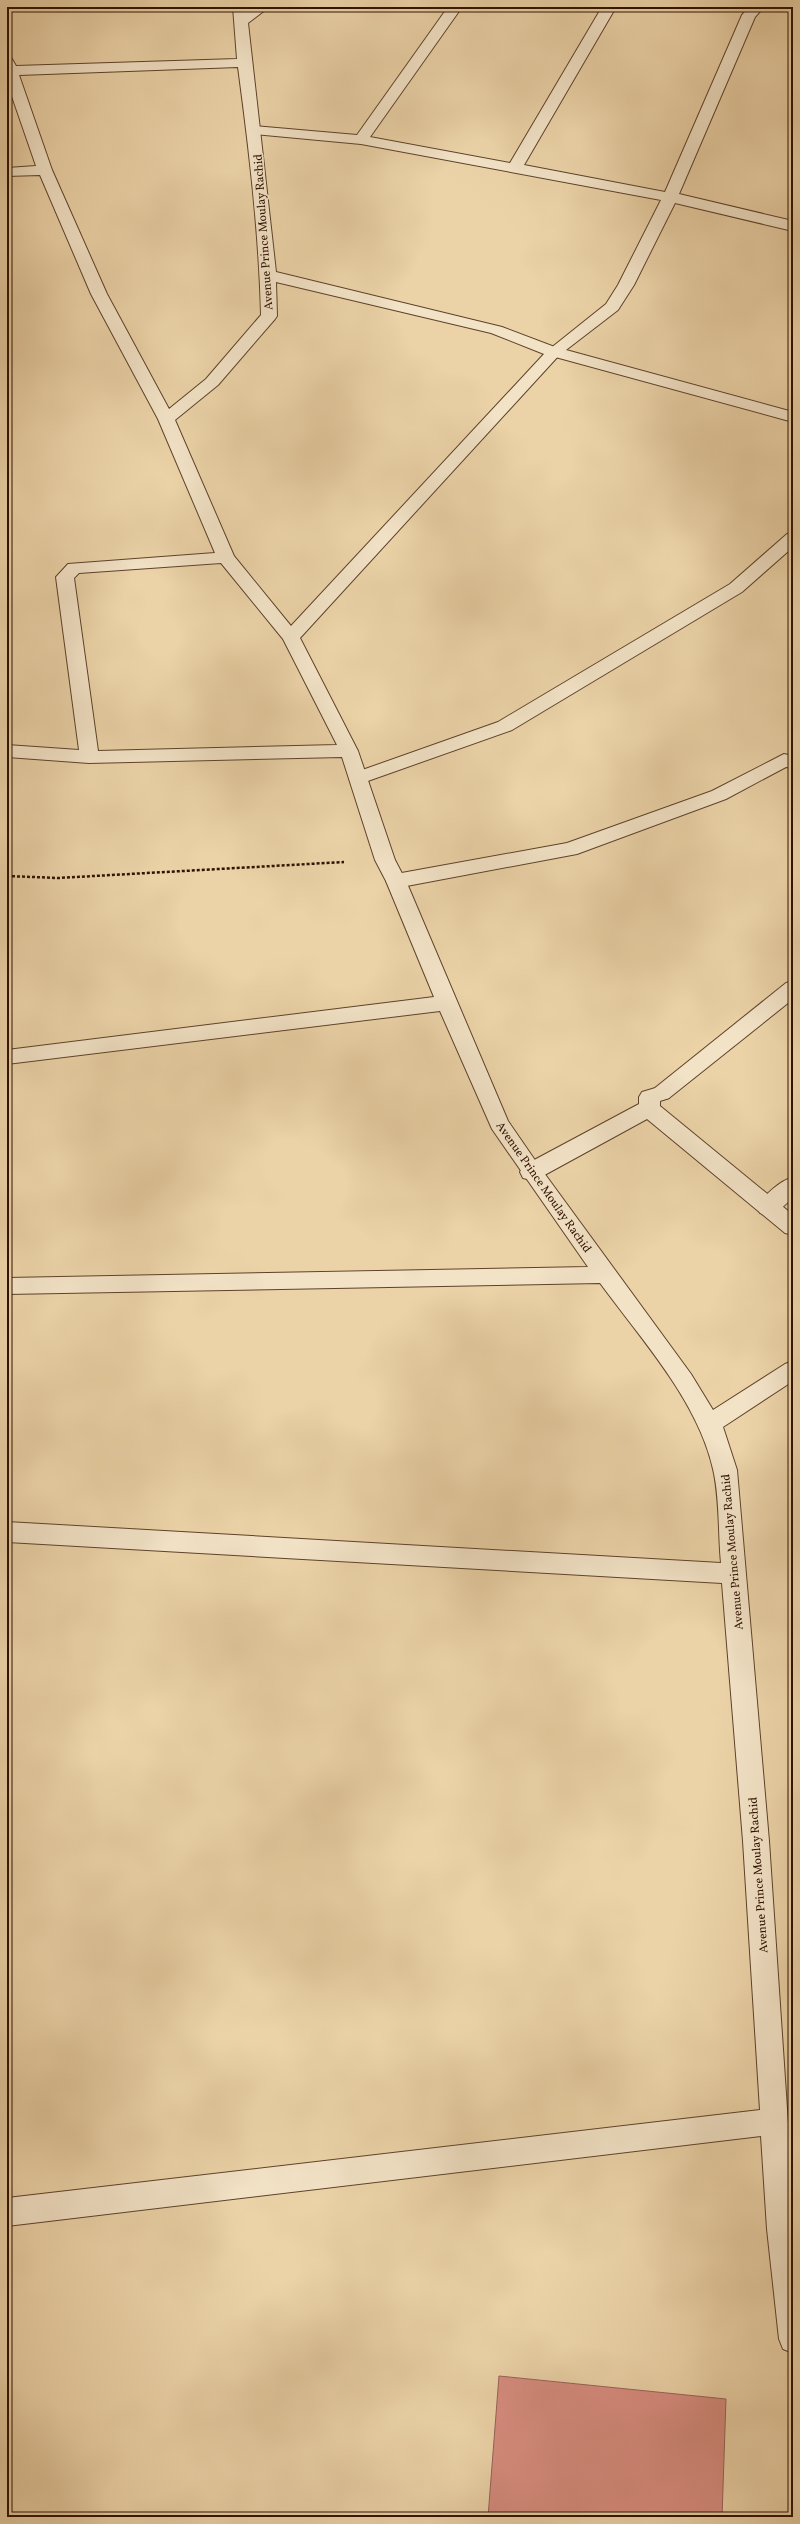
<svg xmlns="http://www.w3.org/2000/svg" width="800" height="2524" viewBox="0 0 800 2524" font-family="Vollkorn,serif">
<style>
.building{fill:#d88d80;stroke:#97635a}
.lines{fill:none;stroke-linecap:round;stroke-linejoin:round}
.pedestrian-casing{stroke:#5e422a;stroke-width:2}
.minor-casing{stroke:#5e422a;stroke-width:2}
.path{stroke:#2f1201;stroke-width:2.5;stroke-dasharray:3 2;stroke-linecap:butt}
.pedestrian{fill:#f2e2c6;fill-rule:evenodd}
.minor{fill:#f2e2c6;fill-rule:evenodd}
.labels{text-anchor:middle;stroke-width:3.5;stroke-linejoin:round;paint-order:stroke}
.street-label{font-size:12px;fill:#2f1201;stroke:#f2e2c6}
</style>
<rect width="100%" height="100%" fill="#ebd2a7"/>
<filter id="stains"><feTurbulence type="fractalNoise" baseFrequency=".005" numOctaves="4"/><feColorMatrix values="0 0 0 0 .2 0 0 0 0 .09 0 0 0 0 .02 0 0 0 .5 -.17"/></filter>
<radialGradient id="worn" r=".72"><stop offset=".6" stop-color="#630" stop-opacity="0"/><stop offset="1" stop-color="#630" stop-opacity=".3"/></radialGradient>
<path class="building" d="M499,2376L726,2399L722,2517H488Z"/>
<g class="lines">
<defs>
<g id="pedestrian">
<path d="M448,7H462L370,137L510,163L602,7H616L524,165L665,192L742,15L749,7H764L755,17L679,194L793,221V231L675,203L634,285L618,310L566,350L793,412V422L548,355L546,352L606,304L618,285L661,200L361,144L254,134L247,130L254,126L357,135Z"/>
<path d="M793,533V547L742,592L512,730L365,782L358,784L351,782L349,778L351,774L498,722L730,584L787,534Z"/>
<path d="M784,754L793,756V768L786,767L726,799L577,854L396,888L389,886L386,881L389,876L396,874L567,843L712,791Z"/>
<path d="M662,1086L669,1088L672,1093L669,1098L660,1101V1106L793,1215V1235L785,1233L647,1119L539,1178L531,1180L523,1178L520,1172L523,1166L639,1104V1097L642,1092Z"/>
</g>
<g id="minor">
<path d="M233,7H247V11L253,7H269L248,23L276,272L502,327L560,349L562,352L300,638L358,751L395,860L406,881L508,1121L539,1166L691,1374L713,1410L785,1364L793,1361V1381L723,1427L737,1470L769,1841L793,2198V2353L783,2349L779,2339L767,2229L761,2136L7,2226V2198L760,2110L743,1841L722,1583L7,1542V1522L721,1563C718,1534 720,1498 713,1469C698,1401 641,1339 600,1283L7,1294V1278L588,1267L492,1129L440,1011L7,1064V1050L434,997L386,881L375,860L342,757L89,763L7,757V745L79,750L56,577L68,564L215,553L158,419L91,294L40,175L7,176V168L36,166L7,82V58L12,59L16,66L237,59ZM238,67C249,149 259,233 261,315L206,379L169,409L107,294L52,170L19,75ZM276,282L491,333L544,354L291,626L234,556L175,420L218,385L275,319L277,316ZM221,563L283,639L337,745L98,751L74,578L79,573Z"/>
<path d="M793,981V999L669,1098L662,1100L655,1098L652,1093L655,1088L786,983Z"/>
<path d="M793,1177V1197C783,1207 775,1217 760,1213L757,1207C764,1195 780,1181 793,1177Z"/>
</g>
</defs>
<use href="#pedestrian" class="pedestrian-casing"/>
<use href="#minor" class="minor-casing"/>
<path class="path" d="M7,876L58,878L344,862"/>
<use href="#pedestrian" class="pedestrian"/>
<use href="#minor" class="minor"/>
</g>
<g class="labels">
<g class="street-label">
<text transform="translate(263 232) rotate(-94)" y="4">Avenue Prince Moulay Rachid</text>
<text transform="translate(544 1187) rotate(55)" y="4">Avenue Prince Moulay Rachid</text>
<text transform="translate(732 1552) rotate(-95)" y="4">Avenue Prince Moulay Rachid</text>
<text transform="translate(758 1875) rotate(-94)" y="4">Avenue Prince Moulay Rachid</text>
</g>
</g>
<rect width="800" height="2524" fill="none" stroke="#ebd2a7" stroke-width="24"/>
<rect x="8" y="8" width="784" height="2508" fill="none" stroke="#2f1201" stroke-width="2"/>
<rect x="12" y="12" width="776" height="2500" fill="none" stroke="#2f1201"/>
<rect width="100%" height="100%" filter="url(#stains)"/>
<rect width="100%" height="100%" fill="url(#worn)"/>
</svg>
